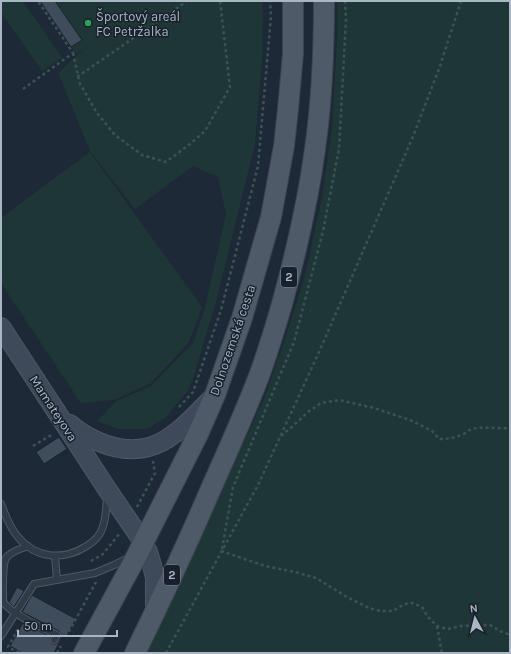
<svg xmlns="http://www.w3.org/2000/svg" width="511" height="654" viewBox="0 0 511 654" font-family="Karla,sans-serif">
<style>
.green{fill:#1f3637}
.building{fill:#3e4c5b;stroke:#18222d}
.lines{fill:none;stroke-linecap:round;stroke-linejoin:round}
.lane-casing{stroke:#4e5965;stroke-width:8}
.secondary-casing{stroke:#4e5965;stroke-width:20}
.primary-casing{stroke:#3a4450;stroke-width:22}
.path{stroke:#3c5355;stroke-width:2.5;stroke-dasharray:3 3;stroke-linecap:butt}
.lane{stroke:#313b47;stroke-width:6}
.secondary{stroke:#3e4a5a;stroke-width:18}
.primary{stroke:#4e5a67;stroke-width:20}
.leisure-dot{fill:#2e9e5b;stroke:#17202b;stroke-width:1.5}
.labels{text-anchor:middle;stroke-width:3;stroke-linejoin:round;paint-order:stroke}
.shield{fill:#17202b;stroke:#7e8996;stroke-width:1}
.shield-label{font-size:12px;font-weight:bold;fill:#aab6c4}
.poi-label{font-size:13px;fill:#aab6c4;stroke:#17202b;text-anchor:start}
.street-label{font-size:13px;fill:#aab6c4;stroke:#17202b}
</style>
<rect width="100%" height="100%" fill="#1d2936"/>
<g class="green">
<path d="M1,1H23L62,58L42,71L1,12Z"/>
<path d="M40,1H263L262,61L255,144L217,298L194,376L188,391L165,418L147,429H118L97,421L115,402L151,386L193,343L204,311L226,214L218,177L193,166L135,209L90,151L58,73L85,48L76,54Z"/>
<path d="M337,1H510V653H144L201,536L265,396L284,342L304,279L322,198L332,128L338,22Z"/>
<path d="M90,152L202,307L189,342L150,384L113,400L81,403L1,283V218Z"/>
</g>
<g class="building">
<path d="M40,1H55L82,40L71,47Z"/>
<path d="M59,437L67,449L44,464L36,452Z"/>
<path d="M17,587L24,591L14,607L9,602Z"/>
<path d="M32,595L76,619L66,637L63,635L54,653H22L10,646L23,623L51,637L50,640L52,644H56L61,637V635L59,631L22,612Z"/>
</g>
<g class="lines">
<defs>
<g id="lane">
<path d="M1,504C6,516 9,527 18,537C35,558 62,561 85,547C90,544 95,541 99,535C106,524 106,510 107,496"/>
<path d="M28,546C21,549 11,551 6,558C2,565 3,592 3,602C13,615 41,627 57,635L54,640"/>
<path d="M55,556L57,580"/>
<path d="M1,636L34,584L95,573L114,565L126,559L130,558"/>
</g>
<g id="secondary">
<path d="M1,327L107,489L139,536L148,552L152,565L155,578V613"/>
<path d="M70,424C81,434 92,440 107,445C157,461 181,429 213,397"/>
</g>
<g id="primary">
<path d="M84,653L136,557L198,434L215,395L242,318L271,217L284,146L288,109L293,54V1"/>
<path d="M135,653C160,602 184,551 206,500C224,459 243,418 259,376C268,352 275,328 282,304C296,253 308,201 315,149C322,100 324,50 324,1"/>
</g>
</defs>
<use href="#lane" class="lane-casing"/>
<use href="#secondary" class="secondary-casing"/>
<use href="#primary" class="primary-casing"/>
<g class="path">
<path d="M73,53L80,84L97,113L115,135L142,155L166,162L190,144L205,131L230,87L220,1"/>
<path d="M77,77L187,1"/>
<path d="M23,89L73,53L38,1"/>
<path d="M179,407L193,392L221,310L258,166L271,16L270,1"/>
<path d="M281,436L294,425L308,412L321,403L339,400L374,408L410,420L432,431L439,439C447,439 454,438 461,435C465,434 468,430 472,429C484,426 497,429 510,428"/>
<path d="M33,446L53,434"/>
<path d="M137,507L155,473L153,461"/>
<path d="M222,549L233,487L294,342L323,231L339,149L346,19L345,1"/>
<path d="M221,551L265,566L295,572L316,578L347,597L369,608L381,611H393L404,604L413,603L422,607L428,617L437,626L448,629L461,626L490,625L500,631L508,634L510,633"/>
<path d="M91,561L103,554L120,533"/>
<path d="M437,626L442,653"/>
<path d="M18,629L8,647L20,653"/>
<path d="M66,637L96,582"/>
<path d="M57,653L61,646"/>
<path d="M166,653L241,516L258,485L319,352L412,139L439,69L461,1"/>
</g>
<use href="#lane" class="lane"/>
<use href="#secondary" class="secondary"/>
<use href="#primary" class="primary"/>
</g>
<circle class="leisure-dot" cx="88" cy="23" r="4"/>
<g class="labels">
<g class="shield">
<rect x="281" y="267" width="16" height="20" rx="3"/>
<rect x="164" y="565" width="16" height="20" rx="3"/>
</g>
<g class="shield-label">
<text x="289" y="281">2</text>
<text x="172" y="579">2</text>
</g>
<g class="poi-label">
<text x="96" y="21">Športový areál<tspan x="96" dy="15">FC Petržalka</tspan></text>
</g>
<g class="street-label">
<text transform="translate(232 340) rotate(-71)" y="5">Dolnozemská cesta</text>
<text transform="translate(54 408) rotate(57)" y="5">Mamateyova</text>
</g>
</g>
<rect width="511" height="654" fill="none" stroke="#aab6c4" stroke-width="4"/>
<g transform="translate(475 618) rotate(353)" stroke="#17202b" stroke-width="3" paint-order="stroke">
<path d="M0-3L7 15L0 10L-7 15Z" fill="#aab6c4"/>
<text y="-6" font-size="11" font-weight="bold" text-anchor="middle" fill="#aab6c4">N</text>
</g>
<path d="M18 630v6h99v-6" fill="none" stroke="#aab6c4" stroke-width="2"/>
<text x="24" y="630" font-size="12" fill="#aab6c4" stroke="#17202b" stroke-width="3" paint-order="stroke">50 m</text>
</svg>
